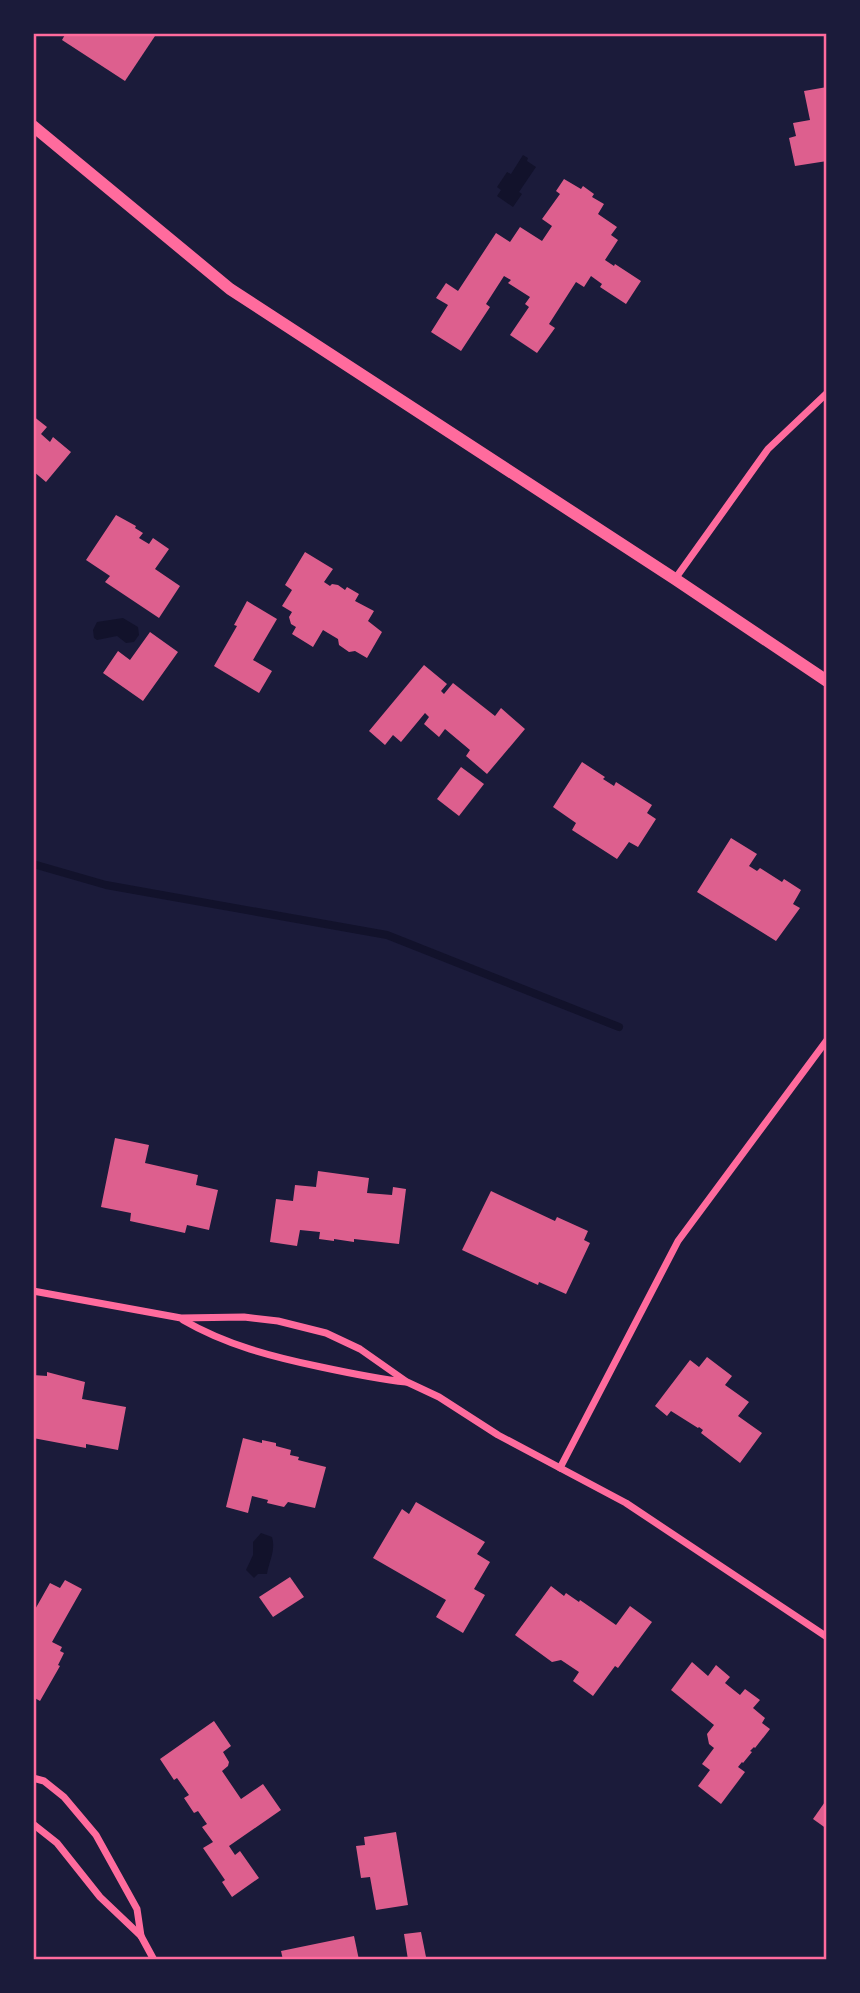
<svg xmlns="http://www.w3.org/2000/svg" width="860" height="1993" viewBox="0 0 860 1993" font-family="Cabin,sans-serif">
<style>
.water{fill:#12122b}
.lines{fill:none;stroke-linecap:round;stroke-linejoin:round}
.stream{stroke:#12122b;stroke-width:8}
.building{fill:#dd5f8e}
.minor{stroke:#ff6b9d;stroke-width:7}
.tertiary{stroke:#ff6b9d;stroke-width:12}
.neatline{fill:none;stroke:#ff6b9d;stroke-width:2.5}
</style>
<rect width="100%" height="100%" fill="#1b1b3a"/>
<g class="water">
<path d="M523,155L528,158L527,161L536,167L519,192L522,194L513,207L497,196L501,190L497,187L507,172L511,174Z"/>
<path d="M123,618L138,627L139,635L134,642L126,643L117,636L97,640L94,638L93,630L97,622Z"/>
<path d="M261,1533L272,1537C276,1550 269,1561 267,1574H258L254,1578L246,1570L253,1555V1542Z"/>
</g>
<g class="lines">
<path class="stream" d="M33,864L106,885L387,935L619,1027"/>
</g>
<g class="building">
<path d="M66,33H157L125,81L62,40Z"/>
<path d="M827,87V161L795,166L789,138L796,136L793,123L810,120L804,91Z"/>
<path d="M564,179L581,189L583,186L594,194L592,197L604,204L598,214L617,227L611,235L618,240L605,260L614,266L615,264L641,281L626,304L600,287L602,284L591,276L584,287L576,282L549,324L555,328L537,353L510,335L529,307L525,304L530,297L508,283L511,280L504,276L486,304L490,307L461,351L431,332L448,305L436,298L446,283L458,291L496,233L510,242L520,227L542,241L552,226L542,219L560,194L556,191Z"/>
<path d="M33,416L47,427L41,434L50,442L53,437L71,452L46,482L33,471Z"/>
<path d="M116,515L136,526L135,528L143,533L139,538L149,544L153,538L169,549L155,569L180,586L159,618L105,582L110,576L86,560Z"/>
<path d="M305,552L333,569L324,582L330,586L332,584L338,585L345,590L347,587L359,594L355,601L374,611L368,621L382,632L367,658L355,651L349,652L339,645L338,639L323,630L313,647L292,634L296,627L291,624L289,617L292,612L282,606L292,590L285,585Z"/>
<path d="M247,601L277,619L253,660L272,671L259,693L214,666L237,626L234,625Z"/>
<path d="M150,632L178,652L143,701L103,673L118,651L130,660Z"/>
<path d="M424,665L447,684L441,691L444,694L453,683L495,716L501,708L525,729L487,774L466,756L470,750L445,729L439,737L424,724L429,717L425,713L401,742L393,735L385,745L369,731Z"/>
<path d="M582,762L605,777L603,779L614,786L616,782L652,805L647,813L656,819L638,847L629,842L617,859L572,830L576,823L553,807Z"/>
<path d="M461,767L484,784L459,816L437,799Z"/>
<path d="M731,838L757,854L749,866L757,871L760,868L782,882L784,879L801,890L793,904L800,908L776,941L697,892Z"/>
<path d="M115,1138L149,1145L145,1163L198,1175L196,1185L218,1190L209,1230L187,1225L185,1233L130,1221L131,1213L101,1207Z"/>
<path d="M318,1171L369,1178L367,1193L392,1195L393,1187L406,1189L399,1244L354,1239V1242L334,1239V1241L319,1239L320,1232L300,1230L297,1246L270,1242L276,1199L293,1201L295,1185L316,1187Z"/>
<path d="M491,1191L555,1221L557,1217L588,1231L584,1240L590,1243L566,1294L539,1282L538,1285L462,1250Z"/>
<path d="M707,1357L732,1376L725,1385L749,1402L738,1416L762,1433L740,1463L701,1433L703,1430L699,1427L698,1428L671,1411L667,1416L655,1406L690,1360L699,1367Z"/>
<path d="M47,1372L85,1382L82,1399L126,1407L118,1450L86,1444V1448L33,1438V1375L47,1376Z"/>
<path d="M243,1438L262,1443V1440L276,1443V1446L291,1450L290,1455L299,1457L298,1460L326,1467L315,1508L288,1502L284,1507L267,1503L268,1500L252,1496L248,1513L226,1507Z"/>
<path d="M416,1502L485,1542L477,1554L490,1562L474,1589L485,1595L463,1633L436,1617L446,1600L373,1558L402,1509L409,1514Z"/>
<path d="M290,1577L304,1597L273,1617L259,1597Z"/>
<path d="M65,1580L82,1589L52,1642L62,1647L60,1651L64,1653L58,1665L60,1666L40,1701L33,1697V1613L50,1583L60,1588Z"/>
<path d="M551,1586L564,1596L566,1593L579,1602L580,1600L616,1625L630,1606L652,1622L618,1668L615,1666L593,1696L573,1681L579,1672L561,1660L552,1662L515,1635Z"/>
<path d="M692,1662L708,1676L716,1665L730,1677L725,1683L740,1695L745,1689L760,1700L753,1708L765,1718L762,1723L770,1729L755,1748L754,1747L750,1751L752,1752L743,1763L742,1762L738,1767L745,1772L721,1804L698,1786L710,1770L702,1764L714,1748L709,1744L707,1734L714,1725L671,1690Z"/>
<path d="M214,1721L231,1746L223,1752L229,1762L228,1766L222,1771L241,1799L263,1784L281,1810L229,1846L235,1855L240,1851L259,1878L232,1897L222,1882L225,1880L203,1848L213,1842L202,1827L207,1824L198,1811L194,1813L184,1798L189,1795L177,1778L174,1780L160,1759Z"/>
<path d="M827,1799V1829L813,1819Z"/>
<path d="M396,1832L408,1905L376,1910L370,1877L361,1878L356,1846L365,1845L364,1837Z"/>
<path d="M421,1932L426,1957L408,1960L404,1934Z"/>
<path d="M354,1936L359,1960H283L281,1951Z"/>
</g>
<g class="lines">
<g class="minor">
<path d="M675,579L768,449L827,393"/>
<path d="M33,1291L181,1318L244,1317L278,1321L326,1333L360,1349L407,1382L439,1397L498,1435L626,1503L827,1637"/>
<path d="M183,1320C226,1345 273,1357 321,1367C349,1373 377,1379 406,1382"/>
<path d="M560,1468L678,1241L827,1040"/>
<path d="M33,1778L44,1781L64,1797L96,1835L137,1909L141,1936"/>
<path d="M33,1824L57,1843L100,1897L141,1936L154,1960"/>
</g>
<path class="tertiary" d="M33,126L230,289L675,579L827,681"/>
</g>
<rect width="860" height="1993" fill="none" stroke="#1b1b3a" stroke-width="70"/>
<rect x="35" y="35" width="790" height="1923" class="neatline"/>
</svg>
